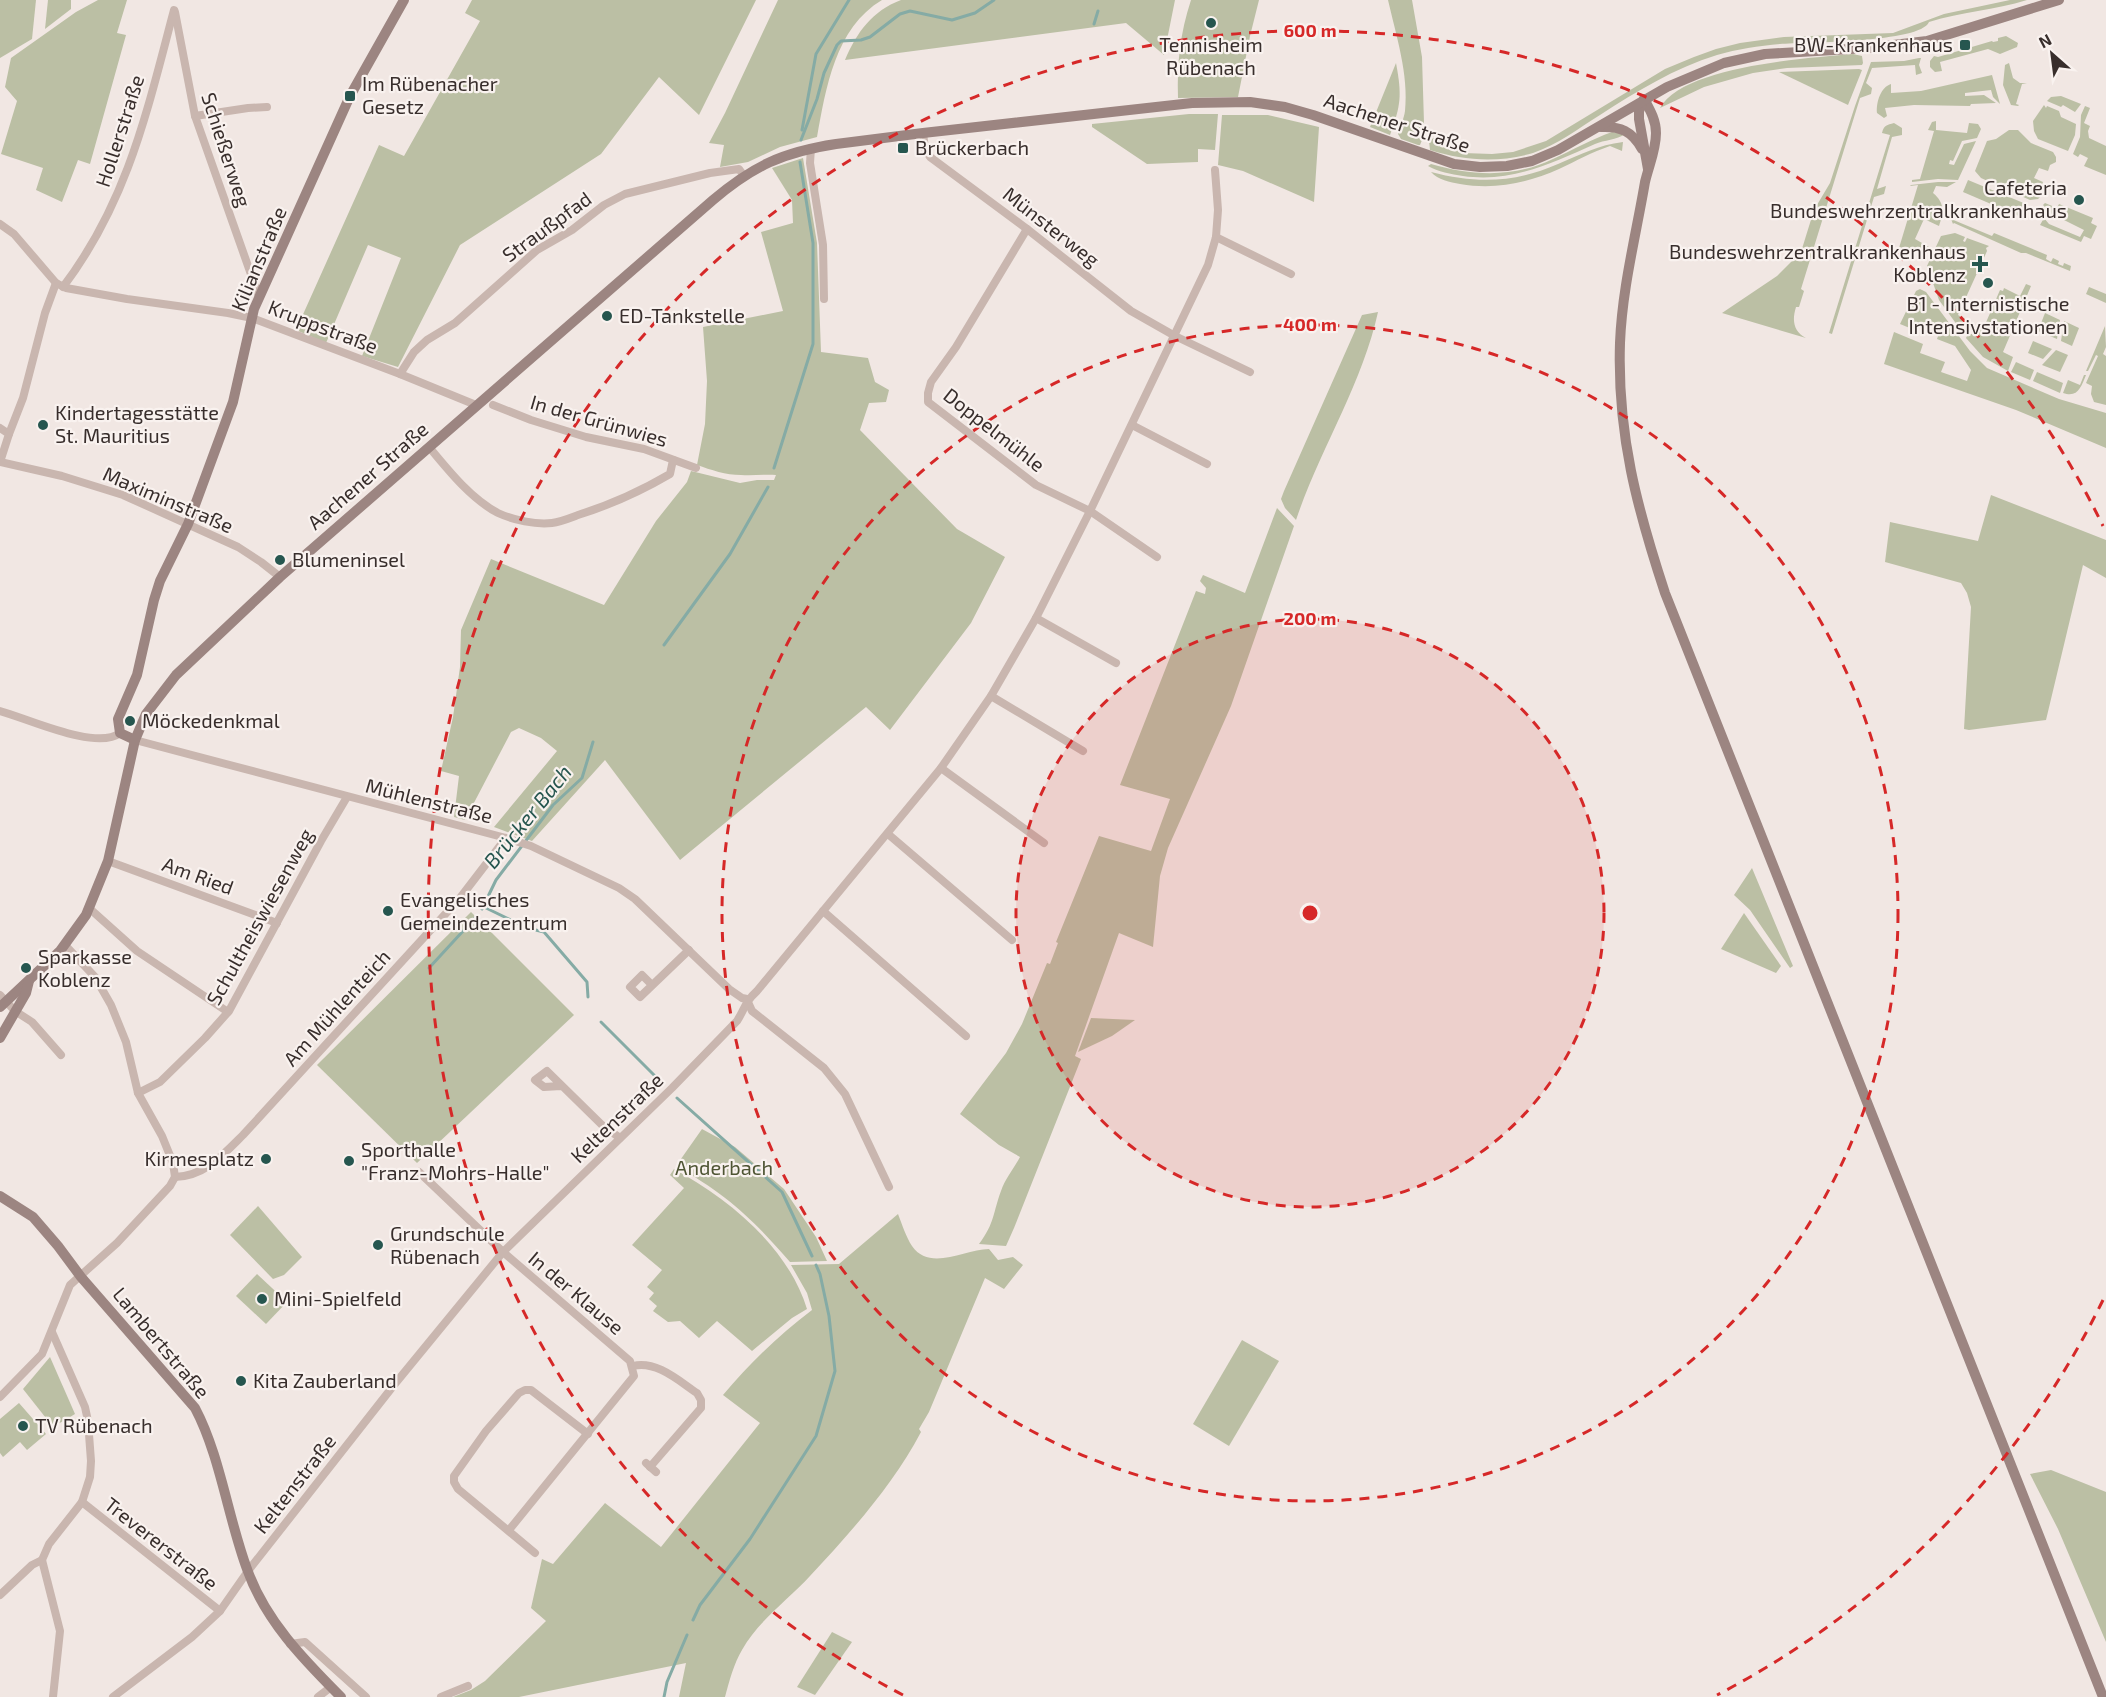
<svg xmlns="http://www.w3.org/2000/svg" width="2106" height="1697" viewBox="0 0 2106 1697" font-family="'Exo 2',sans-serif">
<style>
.green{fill:#bbbfa4}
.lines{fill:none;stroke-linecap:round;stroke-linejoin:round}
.stream{stroke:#85aba5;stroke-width:3}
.street{stroke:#c9b6af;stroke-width:8}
.secondary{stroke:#9c8581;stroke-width:10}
.ring{fill:none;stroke:#d62828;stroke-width:3;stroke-dasharray:10 8}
.poi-dot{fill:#26564f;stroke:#f9f2ef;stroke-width:2}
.labels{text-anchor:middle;stroke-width:4.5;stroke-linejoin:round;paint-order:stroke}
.poi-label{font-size:20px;fill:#382e2c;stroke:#f9f2ef;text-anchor:start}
.street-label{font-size:20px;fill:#382e2c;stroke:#f9f2ef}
.park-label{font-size:20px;fill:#4e5433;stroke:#f9f2ef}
.water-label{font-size:21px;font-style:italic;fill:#26564f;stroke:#f9f2ef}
.centre{fill:#d62828;stroke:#f9f2ef;stroke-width:3}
.ring-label{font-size:18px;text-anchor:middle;font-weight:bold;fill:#d62828;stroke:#f9f2ef;stroke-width:4.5;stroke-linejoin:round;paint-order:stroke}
</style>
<rect width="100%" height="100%" fill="#f1e7e3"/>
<g class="green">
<path d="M0,0H36L32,39L0,58Z"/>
<path d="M48,0H71V9L45,29Z"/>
<path d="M98,0H127L117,33L126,35L90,164L78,160L62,202L36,190L43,168L1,154L17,101L5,87L11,58L76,12Z"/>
<path d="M472,0H756L699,115L659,77L601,154L460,245L398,367L362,356L401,258L368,245L326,343L296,330L379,145L404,156L480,21L465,13Z"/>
<path d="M778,0H882C835,28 826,88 817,137L780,147L748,162L720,167L724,145L709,143L725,113Z"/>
<path d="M901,0H1175L1164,55L1126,23L845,60C857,32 872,11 901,0Z"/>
<path d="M1191,0H1259L1250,36L1238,97L1178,98C1177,62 1180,34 1191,0Z"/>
<path d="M1388,0H1412L1422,57L1424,123L1422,128L1424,135L1420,145H1418L1401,139L1398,134C1400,126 1404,119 1405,111C1409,75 1396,35 1388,0Z"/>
<path d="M2010,0H2027C1995,10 1961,12 1929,22C1920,43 1805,42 1780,44C1759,46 1737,49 1717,55C1675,68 1637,91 1600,115C1579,128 1557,145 1533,153C1499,163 1464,161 1430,150L1429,141L1435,137L1463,153L1492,154L1513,152L1546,141L1665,69L1694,57L1716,49L1740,43L1784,37L1893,33L1944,14Z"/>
<path d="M2006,36L2018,43L2017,47L2000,54L1988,49L1940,62L1942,71L1935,72L1930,67V61L1934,56L1938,57L1992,41L1993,42L1998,41V38Z"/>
<path d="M1853,54L1862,56L1863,63L1862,65L1787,68L1753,73L1704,87L1660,108C1683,66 1808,58 1853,54Z"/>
<path d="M1919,58H1921L1919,65L1922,73L1916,75L1915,65L1872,68L1866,83L1872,88L1871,94L1860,98L1801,289L1804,291L1799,307H1796C1792,320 1793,331 1806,338L1722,313L1777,276L1801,252L1814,210L1830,183L1855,106L1871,62L1904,61Z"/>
<path d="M1396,63C1402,95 1401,105 1390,135L1370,127Z"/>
<path d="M2009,63L2013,78L2020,83H2027L2022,84L2016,104L2019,105L2018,106L2011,105L2003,85L2005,65Z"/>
<path d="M1859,69L1862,70L1848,105L1779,72Z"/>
<path d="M1992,75L2000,104L1993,97L1991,90L1965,93V96L1984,95L1996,103L1971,104L1970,106L1914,105L1885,108L1887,116L1884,118L1877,113C1876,102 1881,87 1891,84V93L1921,91Z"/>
<path d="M2061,96L2081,104L2075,112L2063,105L2061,107L2047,101L2051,97Z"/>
<path d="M2044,105L2046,108L2047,106L2059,111L2061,117L2076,124L2075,135L2068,151L2038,139L2034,131L2033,121Z"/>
<path d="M2085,106L2090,108L2084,123L2090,126L2088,131L2089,138L2106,146V175L2084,166L2088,158L2080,154L2078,157L2073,154L2080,137L2081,115Z"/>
<path d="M1189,114H1218L1215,150L1198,149V162L1147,164L1092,127V124Z"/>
<path d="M1222,115H1268L1319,127L1314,202L1243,171L1218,165Z"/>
<path d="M1936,121V130L1967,133L1969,123L1978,124L1981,129L1977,138L1962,141L1953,161L1950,160L1949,164L1954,165L1964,144L1976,141L1958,180L1938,179L1912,182V180L1920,179L1934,131L1928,130L1932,122Z"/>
<path d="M1894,123L1902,128V135L1892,137L1877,189L1886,186L1884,194L1874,197L1832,334L1829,333L1890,135L1882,133C1884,125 1887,125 1894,123Z"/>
<path d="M2009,130H2018L2031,143L2053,152L2056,157V162L2050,165L2048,171L2039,168L2034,178L2043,182L2041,188L2043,194L2038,199L2030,200L1981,178L1975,171L1987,141L1996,139Z"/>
<path d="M1612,132L1625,134C1617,140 1604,140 1595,144C1552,163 1512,183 1463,176C1451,174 1438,172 1428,166L1431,164C1472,176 1514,178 1553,159C1573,150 1592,139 1612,132Z"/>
<path d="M1623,142L1622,151L1610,146C1592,152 1576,161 1559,169C1527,183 1495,190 1460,184C1450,182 1438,180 1431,172C1477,184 1514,183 1558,164C1582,154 1598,145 1623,142Z"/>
<path d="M803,158L817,243L821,352L868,358L875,382L889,390L886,402L869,403L860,430L957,529L1005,557L971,623L890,730L866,707L680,860L605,760L532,841L494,827L557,751L541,738L519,728L511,732L465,820L454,817L459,776L441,771L453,717L460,667L461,630L491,559L604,605L656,521L687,482L691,471L740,483L757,480H774L776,475C764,474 753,476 741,475C726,475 711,470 697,465L705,424L707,381L703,327L783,311L761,232L793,223L792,200L772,168Z"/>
<path d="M1968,180L2026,204L2019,216L1963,192Z"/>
<path d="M1938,182H1956L1947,187L1936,186L1933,193C1945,203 1944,212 1939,226L1924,219L1915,239L1929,247L1890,252L1899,248L1918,185L1910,186L1911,185Z"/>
<path d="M2045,203L2057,208L2059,204L2093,218L2091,223L2097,226L2091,239L2084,236L2081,242L2040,225L2044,218L2049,224L2080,237L2084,230L2060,218H2056L2043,205Z"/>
<path d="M1951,219L1992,236L1994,233L2047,255L2046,259L2051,262L2053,258L2059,261L2058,264L2063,266L2064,263L2071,266L2070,271L2026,253H2021L1954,223L1953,224Z"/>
<path d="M1955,233L1965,237L1963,241L1965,242L1967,238L1989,246L1986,248L1987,251L1958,315L1965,319L1960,329L1939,300L1927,266L1941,236Z"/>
<path d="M2026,284L2031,286L2003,352L2013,357L2008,371L1983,357L1966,338L1968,334H1975L1977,329L1980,330L1982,326L1984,327L2000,290L2003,291L2004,288L2020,296Z"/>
<path d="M2089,287L2106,294V303L2086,294Z"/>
<path d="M1920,289L1926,292L1970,351L1987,368L2059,399L2106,413V448L2016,410L1884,364L1894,332L1923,344L1920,353L1945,362L1941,372L1967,381L1971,370L1955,346L1937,339L1940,330L1921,322L1917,331L1900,324L1916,291Z"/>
<path d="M1378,312C1362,385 1320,449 1296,520L1285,508L1281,499L1284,491L1362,315Z"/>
<path d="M2045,313L2060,320L2057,339L2038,331Z"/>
<path d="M2064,321L2079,328L2072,346L2061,341Z"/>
<path d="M2105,326L2106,347L2103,354L2106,356V405L2094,402L2091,394L2092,386L2086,383L2098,356L2096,355L2088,371H2086Z"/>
<path d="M2033,341L2052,349L2043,359L2028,353Z"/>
<path d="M2056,350L2068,355L2060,372L2042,365Z"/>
<path d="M2016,362L2034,370L2030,380L2011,372Z"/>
<path d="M2037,372L2063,383L2060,393L2033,381Z"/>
<path d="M2084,375H2086C2081,387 2078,398 2063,393L2068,380L2080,385Z"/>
<path d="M1991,495L2106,540V578L2083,565L2046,720L1969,730L1964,729L1971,607L1967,593L1961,583L1885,562L1890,522L1978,541Z"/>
<path d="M1277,508L1294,526L1231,706L1168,848L1160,876L1153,947L1119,933L1075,1056L1081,1059L1014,1228L1006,1246L979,1244C995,1223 993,1212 1001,1191C1005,1179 1014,1168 1020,1157L999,1145L960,1114L1006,1053L1022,1024L1047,963L1050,964L1058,943L1056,942L1099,836L1151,851L1170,799L1120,785L1196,591L1205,594L1206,588L1200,581L1203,575L1245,593Z"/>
<path d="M1752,868L1793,966L1790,968L1750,910L1734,895Z"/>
<path d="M471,912L574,1015L417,1163L317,1065Z"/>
<path d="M1744,913L1781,966L1776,973L1721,949Z"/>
<path d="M1091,1018L1135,1020L1112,1036L1078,1052Z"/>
<path d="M702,1129L735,1147L784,1189L816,1237L827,1261L790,1262C753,1219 726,1194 676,1166Z"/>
<path d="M674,1169C729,1199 788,1247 807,1309L792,1318L752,1351L717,1321L699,1338L680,1321L668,1322L653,1311L657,1306L649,1299L654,1293L647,1287L662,1270L632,1245L684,1188L670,1175Z"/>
<path d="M258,1206L302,1257L284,1275L273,1279L230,1235Z"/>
<path d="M898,1214C902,1224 906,1237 912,1246C930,1272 965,1249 989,1249L998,1260L1013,1257L1023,1265L1004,1289L985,1278L929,1412L919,1429L921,1432C893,1485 851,1532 810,1576C788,1600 758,1621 742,1650C734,1663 729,1682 725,1697H679L686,1663L519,1697H453L471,1690L485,1681L546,1621L531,1608L542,1559L553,1564L605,1503L661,1547L760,1423L723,1395C750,1363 779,1335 812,1310L807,1293L791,1265L839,1264Z"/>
<path d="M257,1274L287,1302L266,1324L236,1296Z"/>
<path d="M1242,1340L1279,1361L1229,1446L1193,1424Z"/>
<path d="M50,1357L75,1414L53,1427L23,1389Z"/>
<path d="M19,1403L46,1434L27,1450L20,1442L3,1457L0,1453V1419Z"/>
<path d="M2051,1470L2106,1492V1642L2058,1529L2030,1474Z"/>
<path d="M832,1632L852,1642L815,1695L797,1687Z"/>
</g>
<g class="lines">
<g class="stream">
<path d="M1094,24L1098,11"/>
<path d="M802,130L816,54L849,0"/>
<path d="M801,140L817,99L824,73L837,45L841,41L861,40L870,37L900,14L910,11L952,20L975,13L994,0"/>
<path d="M774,468L813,344V243L800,162"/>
<path d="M664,645L730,554L768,487"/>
<path d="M484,907L527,928L544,932L587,982L588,997"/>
<path d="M482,909L496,880L553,805L582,778L593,742"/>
<path d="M429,968L475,918"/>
<path d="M601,1022L657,1078"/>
<path d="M677,1098L782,1192L812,1256"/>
<path d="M693,1620L700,1605L750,1539L816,1436L835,1371L829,1316L820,1274L816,1265"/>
<path d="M664,1697L667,1682L687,1635"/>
</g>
<g class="street">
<path d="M175,12L195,116L259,297"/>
<path d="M195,116L248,108L267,107"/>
<path d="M923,133L925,149L930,157L1027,229L1131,311L1175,336L1250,372"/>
<path d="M811,148L810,163L823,245L824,299"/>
<path d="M0,224L14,234L56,283L66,288L127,299L228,313L252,318L400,374L476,405"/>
<path d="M1027,229L956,347L931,382L928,393V402L1036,485L1090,511L1157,557"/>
<path d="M1216,237L1291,274"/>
<path d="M63,287C128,201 147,111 174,10"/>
<path d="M400,374L414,352L427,340L455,323L537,250L572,230L604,205L625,194L710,173L739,169L744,176"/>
<path d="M493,405L531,420L586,437L644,449L696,468"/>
<path d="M1132,425L1207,464"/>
<path d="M0,428L9,434L0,462"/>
<path d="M9,434L23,398L45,313L56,283"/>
<path d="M429,447C448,470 471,499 498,513C513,520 536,525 552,523C560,522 570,518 578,515C610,505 641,491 670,474L673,460"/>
<path d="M0,462L62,476L123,495L238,547L261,562L280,577"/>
<path d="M1036,618L1116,663"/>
<path d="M991,696L1083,751"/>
<path d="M0,711C27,718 96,751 120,733"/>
<path d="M135,740L506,838L531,846L619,888L635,899L729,989L742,998L747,999"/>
<path d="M941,768L1044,843"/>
<path d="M888,834L1012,940"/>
<path d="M108,861L277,923"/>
<path d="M89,908L137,951L228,1012"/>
<path d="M823,911L966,1036"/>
<path d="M652,985L642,975L630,987L640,997L689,950"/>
<path d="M0,995L15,1011L32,1022L61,1055"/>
<path d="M747,1000L752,1011L824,1068L845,1094L889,1187"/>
<path d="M561,1086L544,1087L535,1080L547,1071L602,1125L620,1138"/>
<path d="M138,1093L160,1082L205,1038L229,1011L321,841L347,797"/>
<path d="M419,1172L503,1252L630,1361L634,1376L509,1530"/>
<path d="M175,1177C205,1176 223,1155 243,1135L460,898L506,838"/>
<path d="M52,1332L85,1407L88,1421L91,1461L90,1477L82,1502L49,1544L42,1560L60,1631L53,1697"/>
<path d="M633,1366C656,1360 679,1381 697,1393L701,1400V1408L650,1467"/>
<path d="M0,1397L42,1354L70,1285L117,1243L170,1186L175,1177L173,1163L162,1136L138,1093L126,1042L111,1005L95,977L65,945"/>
<path d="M646,1463L656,1472"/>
<path d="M82,1502L220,1611"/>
<path d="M535,1553L458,1489L454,1482V1476L486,1431L519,1393L525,1390H531L588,1434"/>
<path d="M0,1595L32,1565L42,1560"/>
<path d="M290,1644L305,1642L366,1697"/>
<path d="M113,1697L192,1637L220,1611L248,1571L394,1385L503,1252L672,1088L737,1021C746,1007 744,1003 757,991L941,768L991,696L1036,618L1090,511L1208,265L1216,237L1218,210L1215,170"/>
<path d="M318,1697L331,1687"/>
<path d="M441,1697L468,1686"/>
</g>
<g class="secondary">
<path d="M1644,99C1650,110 1656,120 1656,133C1656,150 1649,165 1645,182C1636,235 1622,289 1620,343C1617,434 1637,508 1665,593L2103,1697"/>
<path d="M1644,99L1639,111V119L1648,169"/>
<path d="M1601,127C1620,126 1632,131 1642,149"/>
<path d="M135,740L120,733L118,719L137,675L154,600L160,581L188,524L233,402L254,309L350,96L404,0"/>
<path d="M0,1007L60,951L86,915L108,861L135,740L146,714L176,675L280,577L713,200C753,166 783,152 836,144L923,133L1192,103L1250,102L1285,107L1313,115L1454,164L1480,167L1507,166L1532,161L1558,150L1667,87L1724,63L1765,54L1868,48L1927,41L2059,0"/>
<path d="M0,1038L26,993L29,981"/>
<path d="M0,1196L33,1217L58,1246L81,1277L195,1408C220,1455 228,1518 247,1569C265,1620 303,1659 341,1697"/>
</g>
</g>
<circle cx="1310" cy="913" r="294" fill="#d62828" fill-opacity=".12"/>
<g class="ring">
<circle cx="1310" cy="913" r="294"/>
<circle cx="1310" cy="913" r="588"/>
<path d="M2103 1300A882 882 0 0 1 1717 1695M903 1695A882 882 0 1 1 2103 526"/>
</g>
<g class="poi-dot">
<circle cx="1211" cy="23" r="6"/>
<rect x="1959" y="39" width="12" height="12" rx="3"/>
<rect x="344" y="90" width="12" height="12" rx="3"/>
<rect x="897" y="142" width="12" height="12" rx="3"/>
<circle cx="2079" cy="200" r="6"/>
<path d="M1977 255h6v6h6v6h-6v6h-6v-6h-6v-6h6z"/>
<circle cx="1988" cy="283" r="6"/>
<circle cx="607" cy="316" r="6"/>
<circle cx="43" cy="425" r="6"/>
<circle cx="280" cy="560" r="6"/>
<circle cx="130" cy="721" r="6"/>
<circle cx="388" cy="911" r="6"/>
<circle cx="26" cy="968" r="6"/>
<circle cx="266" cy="1159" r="6"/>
<circle cx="349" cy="1161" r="6"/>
<circle cx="378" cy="1245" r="6"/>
<circle cx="262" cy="1299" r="6"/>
<circle cx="241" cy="1381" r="6"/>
<circle cx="23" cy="1426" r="6"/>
</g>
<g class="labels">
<g class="poi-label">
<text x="1211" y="52" text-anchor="middle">Tennisheim<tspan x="1211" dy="23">Rübenach</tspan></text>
<text x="1953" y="52" text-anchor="end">BW-Krankenhaus</text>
<text x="362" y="91">Im Rübenacher<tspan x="362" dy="23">Gesetz</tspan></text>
<text x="915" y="155">Brückerbach</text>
<text x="2067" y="195" text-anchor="end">Cafeteria<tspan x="2067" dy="23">Bundeswehrzentralkrankenhaus</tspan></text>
<text x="1966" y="259" text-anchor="end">Bundeswehrzentralkrankenhaus<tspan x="1966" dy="23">Koblenz</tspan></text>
<text x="1988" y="311" text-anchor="middle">B1 - Internistische<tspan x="1988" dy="23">Intensivstationen</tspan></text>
<text x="619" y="323">ED-Tankstelle</text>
<text x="55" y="420">Kindertagesstätte<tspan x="55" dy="23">St. Mauritius</tspan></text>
<text x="292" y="567">Blumeninsel</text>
<text x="142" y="728">Möckedenkmal</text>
<text x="400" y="907">Evangelisches<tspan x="400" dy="23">Gemeindezentrum</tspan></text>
<text x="38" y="964">Sparkasse<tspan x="38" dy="23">Koblenz</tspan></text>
<text x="361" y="1157">Sporthalle<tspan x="361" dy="23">"Franz-Mohrs-Halle"</tspan></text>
<text x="254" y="1166" text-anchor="end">Kirmesplatz</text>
<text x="390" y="1241">Grundschule<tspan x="390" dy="23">Rübenach</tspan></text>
<text x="274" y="1306">Mini-Spielfeld</text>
<text x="253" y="1388">Kita Zauberland</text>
<text x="35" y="1433">TV Rübenach</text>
</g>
<g class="street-label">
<text transform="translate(1397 123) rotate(18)" y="7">Aachener Straße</text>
<text transform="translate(120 131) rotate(-72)" y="7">Hollerstraße</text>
<text transform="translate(226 150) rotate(72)" y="7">Schießerweg</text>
<text transform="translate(547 227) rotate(-36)" y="7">Straußpfad</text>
<text transform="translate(1051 227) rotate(38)" y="7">Münsterweg</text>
<text transform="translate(259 259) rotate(-67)" y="7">Kilianstraße</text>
<text transform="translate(323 327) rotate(21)" y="7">Kruppstraße</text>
<text transform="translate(599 421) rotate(16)" y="7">In der Grünwies</text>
<text transform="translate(994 430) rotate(38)" y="7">Doppelmühle</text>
<text transform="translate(368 476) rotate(-41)" y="7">Aachener Straße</text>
<text transform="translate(168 500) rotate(23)" y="7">Maximinstraße</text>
<text transform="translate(429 801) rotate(14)" y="7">Mühlenstraße</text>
<text transform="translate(198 876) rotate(20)" y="7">Am Ried</text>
<text transform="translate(260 917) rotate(-61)" y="7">Schultheiswiesenweg</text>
<text transform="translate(337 1008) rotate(-48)" y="7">Am Mühlenteich</text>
<text transform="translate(617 1118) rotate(-44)" y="7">Keltenstraße</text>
<text transform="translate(576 1293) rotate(40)" y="7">In der Klause</text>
<text transform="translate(161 1343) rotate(50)" y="7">Lambertstraße</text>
<text transform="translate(295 1484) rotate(-52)" y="7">Keltenstraße</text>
<text transform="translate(161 1544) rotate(38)" y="7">Trevererstraße</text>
</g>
<g class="park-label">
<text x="724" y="1175">Anderbach</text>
</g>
<g class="water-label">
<text transform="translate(528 817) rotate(-51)" y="7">Brücker Bach</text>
</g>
</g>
<circle cx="1310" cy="913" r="9" class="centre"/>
<g class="ring-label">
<text x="1310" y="37">600 m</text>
<text x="1310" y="331">400 m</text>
<text x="1310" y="625">200 m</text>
</g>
<g transform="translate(2052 54) rotate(332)" stroke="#f9f2ef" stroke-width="4.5" paint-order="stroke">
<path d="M0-4.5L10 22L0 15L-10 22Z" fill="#382e2c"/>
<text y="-9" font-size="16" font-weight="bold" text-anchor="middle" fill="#382e2c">N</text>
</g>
</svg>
